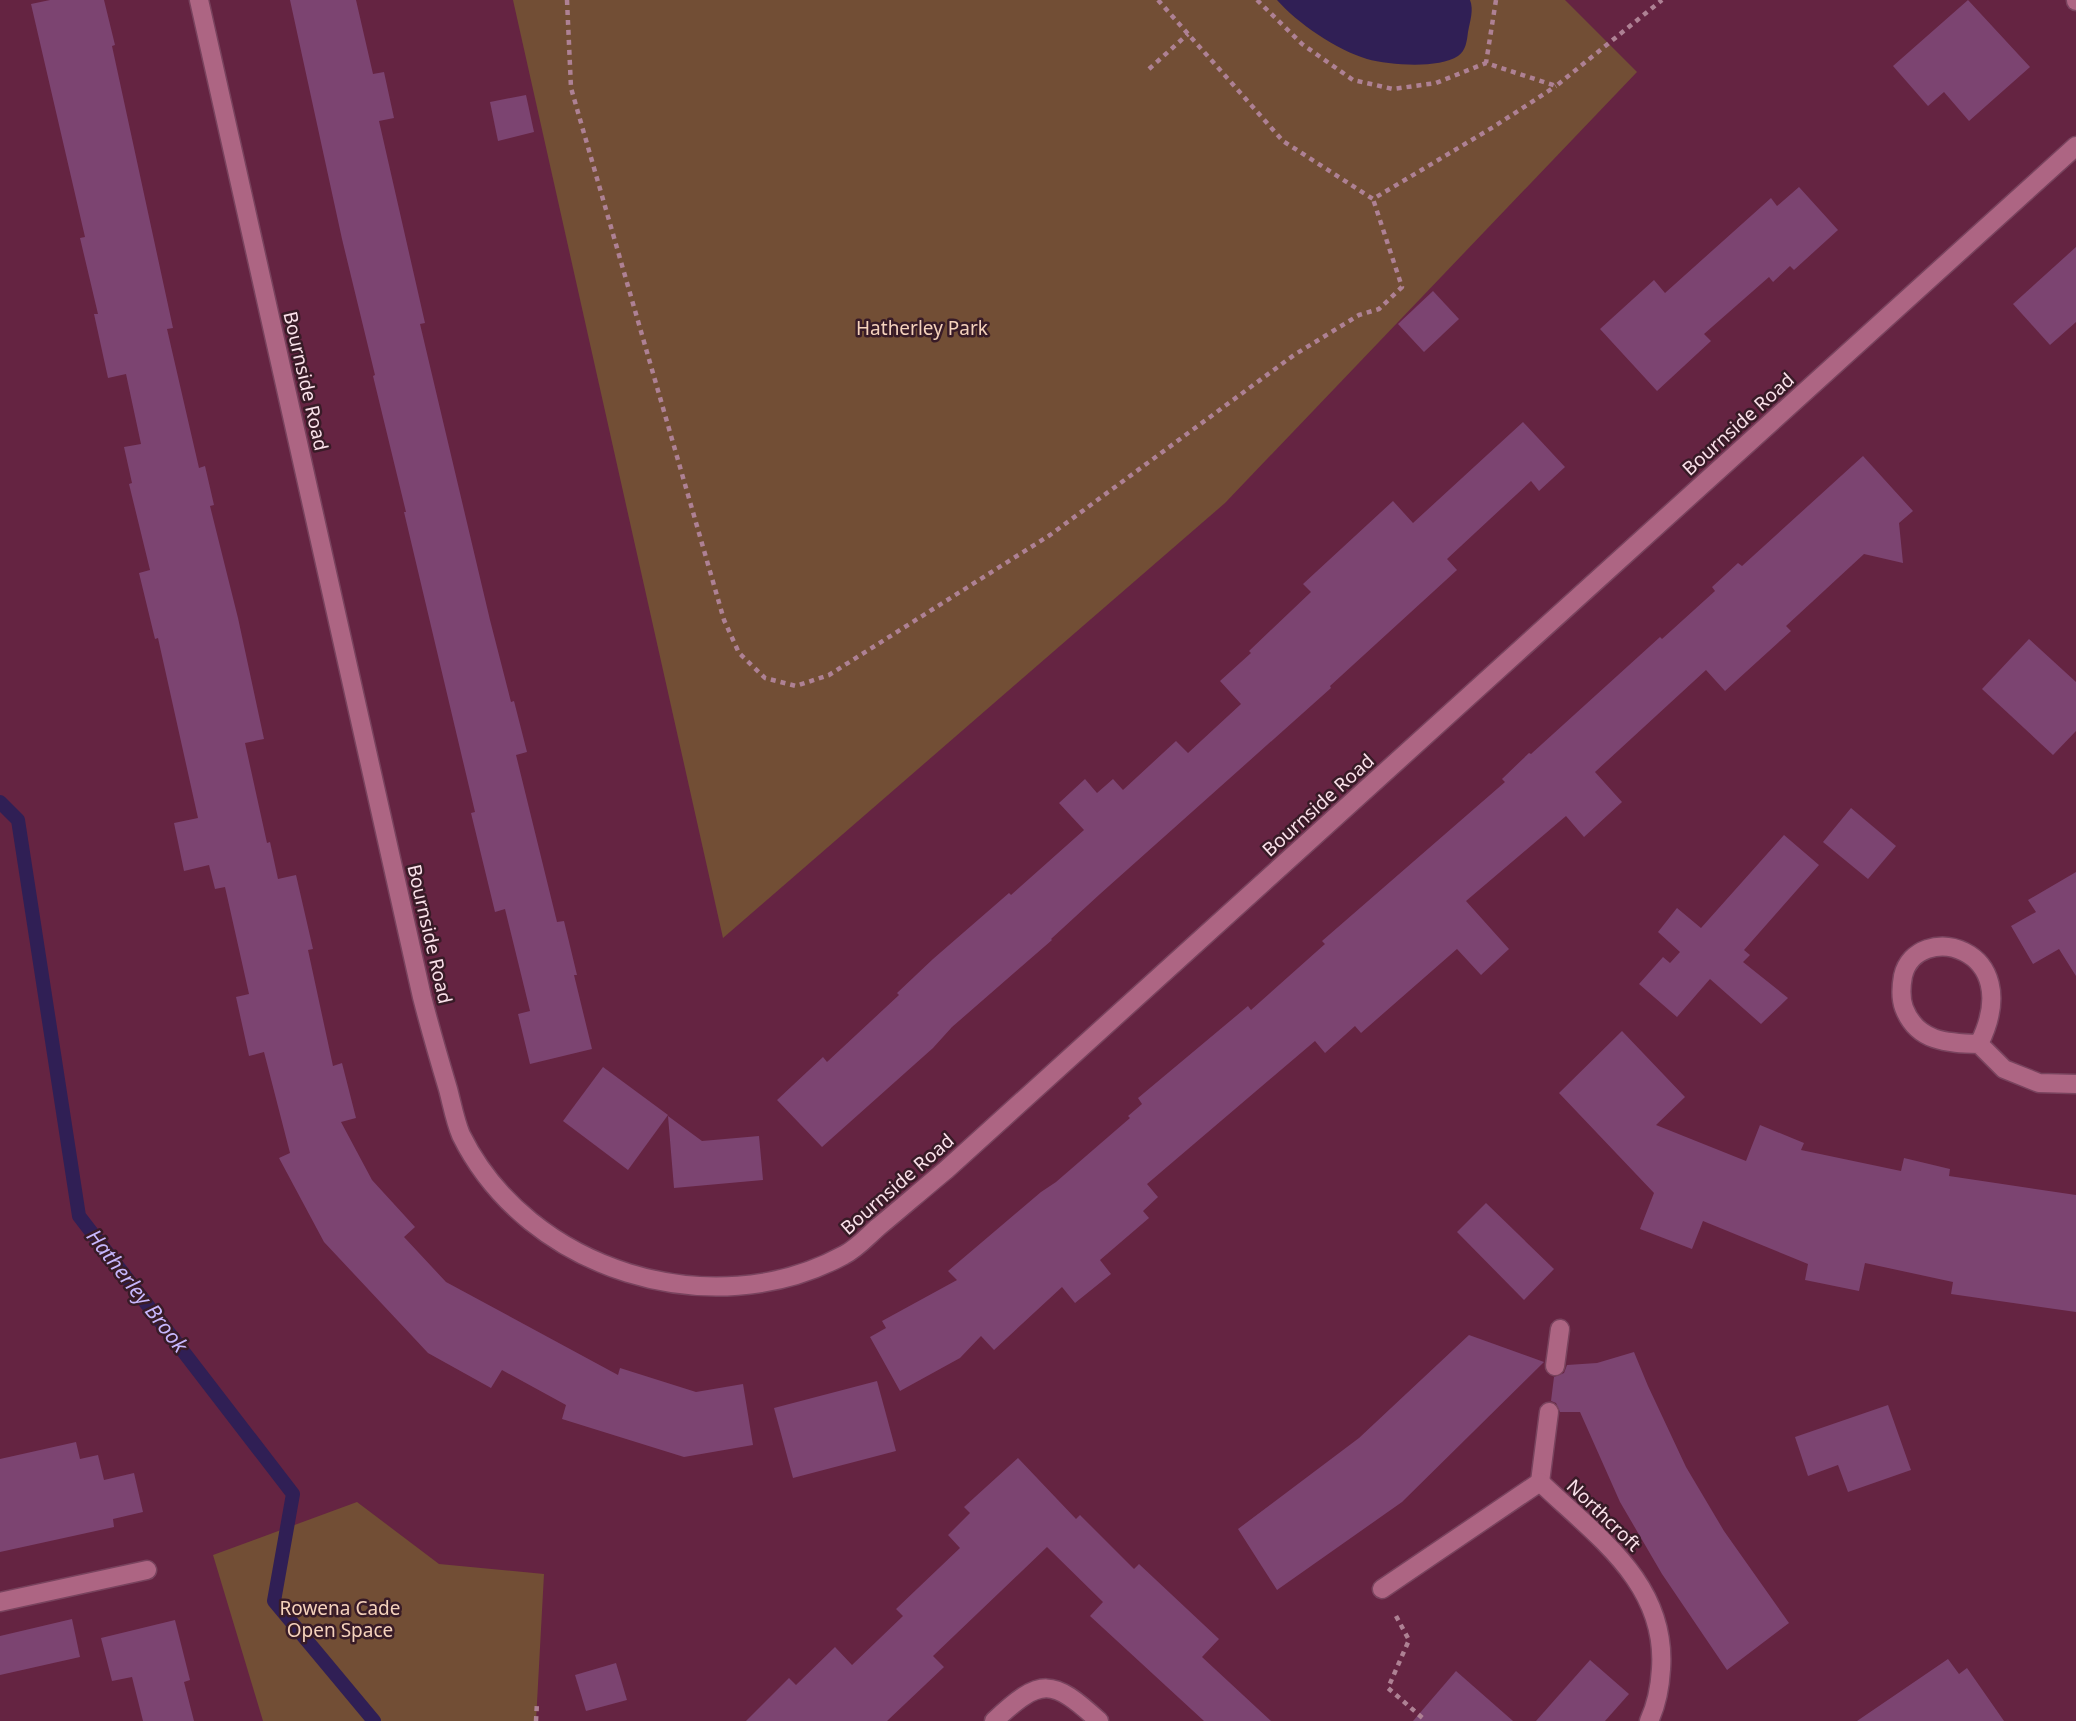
<svg xmlns="http://www.w3.org/2000/svg" width="2076" height="1721" viewBox="0 0 2076 1721" font-family="'Noto Sans',sans-serif">
<style>
.green{fill:#724e35}
.water{fill:#301f55}
.lines{fill:none;stroke-linecap:round;stroke-linejoin:round}
.stream{stroke:#301f55;stroke-width:14}
.building{fill:#7c4471}
.lane-casing{stroke:#79435e;stroke-width:21}
.street-casing{stroke:#79435e;stroke-width:21}
.path{stroke:#ae8194;stroke-width:4.5;stroke-dasharray:5 5;stroke-linecap:butt}
.lane{stroke:#ad6583;stroke-width:18}
.street{stroke:#ad6583;stroke-width:18}
.labels{text-anchor:middle;stroke-width:5;stroke-linejoin:round;paint-order:stroke}
.park-label{font-size:19px;fill:#f5d2bc;stroke:#381b27}
.street-label{font-size:19px;fill:#fae1ea;stroke:#381b27}
.water-label{font-size:21px;font-style:italic;fill:#c7b7fd;stroke:#381b27}
</style>
<rect width="100%" height="100%" fill="#652442"/>
<g class="green">
<path d="M513,0H1565L1637,72L1225,503L723,938Z"/>
<path d="M357,1502L439,1564L544,1574L536,1721H263L213,1555Z"/>
</g>
<path class="water" d="M1277,0H1470C1474,10 1470,21 1468,32C1467,40 1466,51 1458,56C1438,69 1390,65 1367,59C1337,50 1297,23 1277,0Z"/>
<g class="lines">
<path class="stream" d="M0,802L18,820L79,1216L293,1494L274,1601L374,1721"/>
</g>
<g class="building">
<path d="M50,0H104L115,45L112,46L173,328L167,329L199,468L205,466L214,505L210,506L238,618L264,739L245,743L267,843L270,842L278,879L296,875L313,949L308,950L333,1066L342,1063L356,1118L341,1122L372,1180L415,1227L404,1237L446,1282L618,1375L620,1368L696,1392L743,1384L753,1445L684,1457L562,1419L566,1405L502,1370L491,1388L428,1353L324,1242L279,1158L290,1153L264,1052L249,1056L236,997L249,994L225,887L215,889L209,865L184,871L174,823L198,818L158,638L155,639L139,573L150,570L129,484L132,483L124,447L141,444L126,374L108,378L94,314H98L80,238L85,237L31,4Z"/>
<path d="M290,0H356L373,74L384,72L394,118L379,121L425,323L420,324L490,620L511,702L514,701L527,752L516,755L557,922L564,921L577,975H574L592,1049L530,1064L518,1014L530,1011L505,909L495,912L471,813L475,812L404,512H406L373,376L375,375L342,239Z"/>
<path d="M1968,0L2030,67L1969,121L1944,92L1928,106L1893,66Z"/>
<path d="M526,95L534,132L498,141L490,102Z"/>
<path d="M1799,187L1838,230L1794,270L1790,266L1773,282L1769,277L1704,334L1711,341L1657,391L1600,329L1654,280L1665,293L1771,198L1777,206Z"/>
<path d="M2076,247V322L2050,345L2013,304Z"/>
<path d="M1433,291L1459,319L1424,352L1398,324Z"/>
<path d="M1523,422L1565,467L1539,491L1531,481L1447,559L1457,570L1330,686L1331,688L1100,894L1051,939L1052,940L952,1027L933,1048L822,1147L777,1100L823,1057L827,1062L899,995L897,993L933,959L1009,893L1011,895L1084,830L1059,803L1085,779L1097,793L1113,779L1123,790L1176,741L1188,753L1241,704L1220,681L1251,653L1249,651L1311,592L1303,584L1393,501L1413,523Z"/>
<path d="M1863,456L1913,511L1899,523L1903,563L1864,554L1786,626L1791,631L1725,691L1706,670L1595,772L1622,802L1584,837L1566,816L1466,901L1509,949L1481,975L1457,949L1361,1033L1355,1026L1325,1053L1315,1041L1147,1184L1158,1197L1143,1211L1149,1218L1100,1260L1111,1274L1075,1303L1062,1287L994,1350L981,1336L960,1358L900,1391L870,1337L886,1328L882,1321L957,1280L948,1271L1041,1192L1056,1182L1130,1118L1128,1116L1142,1104L1138,1098L1248,1006L1251,1010L1325,944L1322,941L1505,782L1502,779L1529,753L1531,754L1660,637L1662,639L1715,591L1712,587L1738,563L1742,566Z"/>
<path d="M2029,639L2076,682V731L2053,755L1982,689Z"/>
<path d="M1851,808L1896,846L1868,879L1823,842Z"/>
<path d="M1784,835L1819,865L1744,950L1750,955L1743,962L1788,998L1761,1024L1710,979L1677,1017L1639,984L1663,957L1670,963L1680,952L1658,932L1677,908L1701,928Z"/>
<path d="M2076,872V976L2059,949L2033,964L2011,926L2036,912L2028,900Z"/>
<path d="M1622,1031L1685,1097L1656,1125L1746,1161L1760,1125L1804,1143L1801,1150L1901,1171L1904,1158L1950,1169L1949,1176L2076,1195V1312L1951,1294L1953,1282L1865,1263L1859,1291L1805,1280L1808,1264L1703,1221L1692,1249L1640,1229L1654,1193L1559,1093Z"/>
<path d="M603,1067L668,1115L628,1170L563,1121Z"/>
<path d="M668,1116L702,1141L759,1136L763,1180L674,1188Z"/>
<path d="M1486,1203L1554,1269L1524,1300L1457,1232Z"/>
<path d="M1469,1335L1544,1362L1402,1502L1277,1590L1238,1529L1359,1438Z"/>
<path d="M1634,1352L1648,1386L1686,1467L1724,1531L1789,1623L1727,1670L1662,1574L1620,1502L1580,1412H1560L1556,1403L1551,1401L1554,1377L1564,1373L1567,1365L1597,1363Z"/>
<path d="M877,1381L896,1451L793,1478L774,1408Z"/>
<path d="M1888,1405L1911,1470L1848,1492L1838,1465L1808,1476L1795,1437Z"/>
<path d="M76,1442L80,1459L98,1455L104,1480L134,1473L143,1512L113,1519L114,1527L0,1552V1459Z"/>
<path d="M1018,1458L1076,1519L1080,1515L1134,1569L1139,1564L1219,1639L1202,1657L1271,1721H1204L1090,1616L1103,1602L1047,1547L933,1656L944,1667L887,1721H746L789,1678L796,1685L835,1647L852,1665L903,1616L896,1609L960,1548L948,1535L970,1513L964,1507Z"/>
<path d="M72,1619L80,1657L0,1675V1636Z"/>
<path d="M175,1620L190,1680L184,1682L194,1721H143L132,1677L112,1681L101,1638Z"/>
<path d="M1948,1659L1959,1674L1967,1668L2004,1721H1857Z"/>
<path d="M1590,1660L1629,1694L1605,1721H1536Z"/>
<path d="M616,1663L627,1700L586,1711L575,1675Z"/>
<path d="M1456,1671L1513,1721H1413Z"/>
</g>
<g class="lines">
<defs>
<g id="lane">
<path d="M1555,1366L1560,1329"/>
<path d="M1540,1482L1549,1412"/>
<path d="M0,1602L147,1570"/>
</g>
<g id="street">
<path d="M199,0L422,997C430,1028 439,1059 448,1089C452,1104 455,1121 461,1135C528,1271 712,1327 844,1255C856,1249 867,1237 877,1228C900,1209 923,1189 946,1170L2076,146"/>
<path d="M2076,0V1"/>
<path d="M1979,1044C2028,945 1916,920 1903,976C1901,987 1900,997 1904,1008C1917,1042 1947,1043 1979,1044L2004,1069L2039,1083L2076,1084"/>
<path d="M1382,1589L1540,1482C1596,1536 1667,1583 1661,1669C1660,1687 1657,1704 1649,1721"/>
<path d="M994,1721C1041,1677 1052,1678 1099,1721"/>
</g>
</defs>
<use href="#lane" class="lane-casing"/>
<use href="#street" class="street-casing"/>
<g class="path">
<path d="M567,0L571,88L724,620L739,653L765,678L796,686L829,675L1050,535L1294,355L1359,315L1379,309L1402,287L1373,199"/>
<path d="M1158,0L1283,141L1373,199L1495,126L1556,86"/>
<path d="M1257,0L1302,44L1353,80L1393,89L1436,83L1486,63"/>
<path d="M1496,0L1486,63L1556,86L1662,0"/>
<path d="M1149,69L1188,34"/>
<path d="M1396,1616L1409,1640L1388,1688L1426,1721"/>
<path d="M536,1721L537,1702"/>
</g>
<use href="#lane" class="lane"/>
<use href="#street" class="street"/>
</g>
<g class="labels">
<g class="park-label">
<text x="922" y="335">Hatherley Park</text>
<text x="340" y="1615">Rowena Cade<tspan x="340" dy="22">Open Space</tspan></text>
</g>
<g class="street-label">
<text transform="translate(306 381) rotate(77)" y="7">Bournside Road</text>
<text transform="translate(1738 424) rotate(-42)" y="7">Bournside Road</text>
<text transform="translate(1318 805) rotate(-42)" y="7">Bournside Road</text>
<text transform="translate(430 934) rotate(77)" y="7">Bournside Road</text>
<text transform="translate(897 1184) rotate(-41)" y="7">Bournside Road</text>
<text transform="translate(1604 1515) rotate(44)" y="7">Northcroft</text>
</g>
<g class="water-label">
<text transform="translate(137 1291) rotate(52)" y="7">Hatherley Brook</text>
</g>
</g>
</svg>
